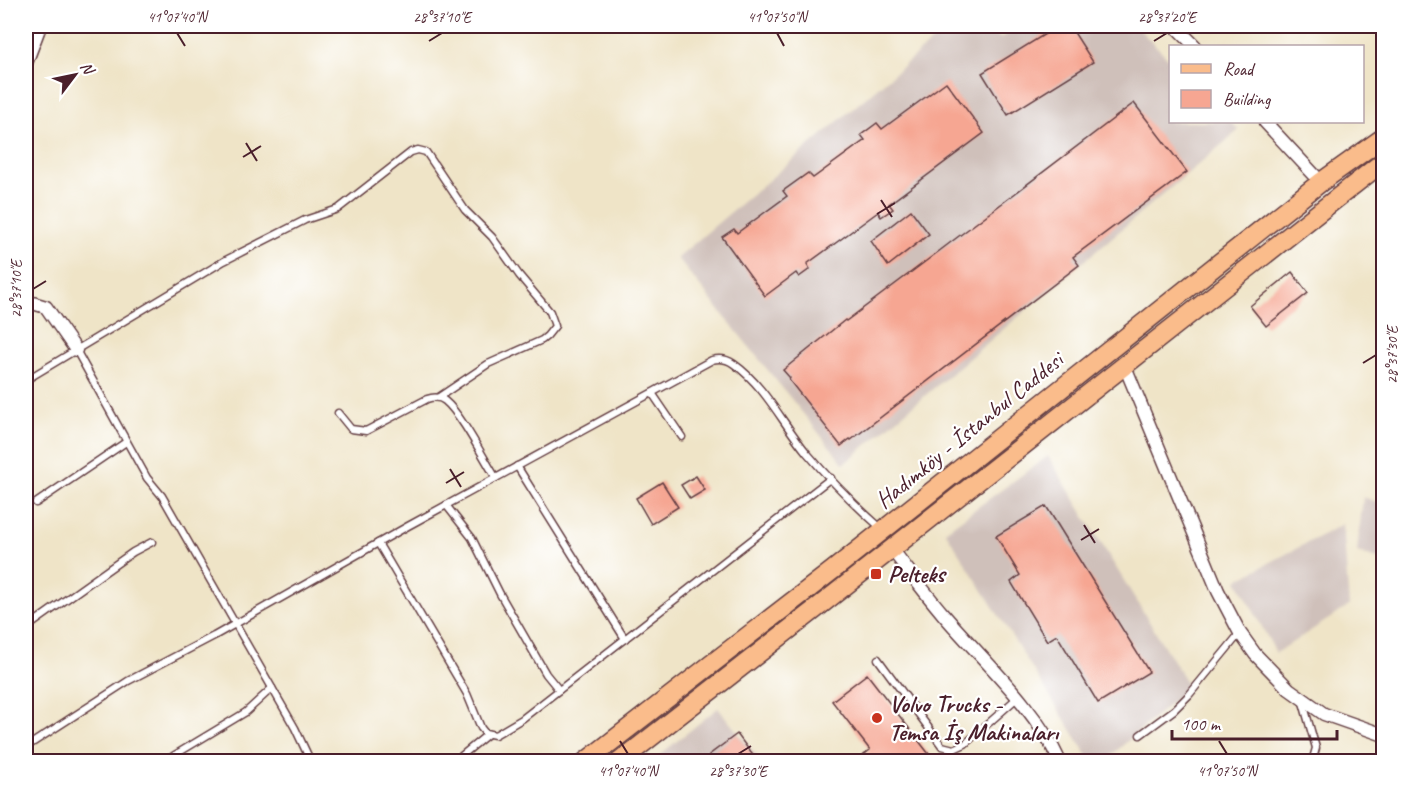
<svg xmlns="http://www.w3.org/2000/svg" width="1409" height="787" viewBox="0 0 1409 787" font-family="Caveat,sans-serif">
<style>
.industrial{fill:#cfc0ba}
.building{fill:#f6a692}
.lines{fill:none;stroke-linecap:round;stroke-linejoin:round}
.service-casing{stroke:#633d42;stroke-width:9}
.minor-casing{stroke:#633d42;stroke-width:15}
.primary-casing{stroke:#633d42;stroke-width:21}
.service{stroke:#fff;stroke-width:6}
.minor{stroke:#fff;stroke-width:12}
.primary{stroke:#fabc8b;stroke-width:18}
.ticks{fill:none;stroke:#4a1f2b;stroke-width:2}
.poi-dot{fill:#c8321e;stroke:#fff;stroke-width:2}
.labels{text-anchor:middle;stroke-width:4.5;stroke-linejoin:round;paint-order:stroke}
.street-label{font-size:24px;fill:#4a1f2b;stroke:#fff}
.poi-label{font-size:24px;font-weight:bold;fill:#4a1f2b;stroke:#fff;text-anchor:start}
.neatline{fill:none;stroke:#4a1f2b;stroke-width:2}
.ticks-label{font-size:15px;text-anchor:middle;fill:#4a1f2b}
</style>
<rect width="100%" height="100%" fill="#fff"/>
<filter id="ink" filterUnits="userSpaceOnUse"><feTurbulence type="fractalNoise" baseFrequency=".0167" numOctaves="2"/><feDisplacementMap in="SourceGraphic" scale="12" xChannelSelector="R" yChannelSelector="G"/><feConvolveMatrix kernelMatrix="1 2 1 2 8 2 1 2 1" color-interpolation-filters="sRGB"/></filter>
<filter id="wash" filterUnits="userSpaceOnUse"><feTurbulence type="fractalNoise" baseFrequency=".008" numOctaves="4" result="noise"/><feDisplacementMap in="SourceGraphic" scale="24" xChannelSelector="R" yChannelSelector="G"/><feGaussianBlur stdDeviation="1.35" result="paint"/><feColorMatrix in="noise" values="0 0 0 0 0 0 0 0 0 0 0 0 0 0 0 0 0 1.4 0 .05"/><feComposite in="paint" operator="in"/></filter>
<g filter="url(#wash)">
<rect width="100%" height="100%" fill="#efe4c7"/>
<g class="industrial">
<path d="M950,26H987L1000,38L1022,26H1136L1170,60V122H1230L1239,130L844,464L677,258Z"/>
<path d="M1048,456L1189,687L1105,761H1091L945,531Z"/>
<path d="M1363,497L1383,504V560L1357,552Z"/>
<path d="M1343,524L1349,606L1276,653L1237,580Z"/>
<path d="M718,708L761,761L651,762Z"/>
</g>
<g id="blocks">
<g class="building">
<path d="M1058,26H1070L1093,62L1008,115L982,73Z"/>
<path d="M946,82L984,133L889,204L893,209L881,217L878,212L807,264L810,269L799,277L796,273L765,296L722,237L734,229L737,233L787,196L783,191L808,173L813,178L865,140L861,135L877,123L882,129Z"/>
<path d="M1134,103L1187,172L1073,257L1079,265L851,440L850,439L841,446L789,380L790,378L783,370L845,320L846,321L934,255Z"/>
<path d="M911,210L929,234L888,266L871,241Z"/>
<path d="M1292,272L1308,293L1266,326L1250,306Z"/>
<path d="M696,476L705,490L690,499L681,485Z"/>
<path d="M662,482L678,507L651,524L636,498Z"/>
<path d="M1046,506L1149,672L1098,703L1057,635L1047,641L1011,582L1020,575L996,536Z"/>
<path d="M867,674L932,758L927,762H855L870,750L832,701Z"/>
<path d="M737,734L758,762H714L709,755Z"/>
</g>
</g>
</g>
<g filter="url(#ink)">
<use href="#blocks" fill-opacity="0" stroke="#633d42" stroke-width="1.5"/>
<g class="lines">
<defs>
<g id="service">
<path d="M76,350L147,478L162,496L295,728L311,762"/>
<path d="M26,380L224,261L305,220L338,209L411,152L418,150L426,152L465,210L492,237L519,275L550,312L555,326L547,336L542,340L488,364L439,397"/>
<path d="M652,393L682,437"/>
<path d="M338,413L351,429L366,431L427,399C433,397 439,396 445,401C461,414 484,459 496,478"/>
<path d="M517,466L625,639"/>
<path d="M36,503L126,442"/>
<path d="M446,505L472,538L500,594L546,674L559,690"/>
<path d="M378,543L467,694L481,728L485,733L495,735L522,719L831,478"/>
<path d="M26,628L133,552L152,542"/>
<path d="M878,659L942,746L954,749L965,744L1017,698"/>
<path d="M1302,699L1316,748L1312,762"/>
<path d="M1140,735L1174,710L1189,695L1240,633"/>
<path d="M26,747L128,681L214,636L408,526L712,360C720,358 727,359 734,364C765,386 783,424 807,453C830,480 856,506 882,529"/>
<path d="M163,762L246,712L272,688"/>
<path d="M454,762L488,734"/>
</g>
<g id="minor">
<path d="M1175,26L1195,46"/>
<path d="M26,63L40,26"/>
<path d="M1265,122L1321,182"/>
<path d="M26,301L46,307L76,350"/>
<path d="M1124,364L1218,591L1240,633L1255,654L1289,689L1324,714L1384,735"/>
<path d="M891,548C908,570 925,593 943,614C983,661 1034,705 1060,762"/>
</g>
<g id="primary">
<path d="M585,762L833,570L1321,182L1384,137"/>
<path d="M619,762L813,611L1384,161"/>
</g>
</defs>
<use href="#service" class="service-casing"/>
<use href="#minor" class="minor-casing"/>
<use href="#primary" class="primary-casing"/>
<use href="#service" class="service"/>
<use href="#minor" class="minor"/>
<use href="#primary" class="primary"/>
</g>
</g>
<path class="ticks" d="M177,33L185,46M777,33L784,46M429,41L442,33M1154,41L1167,33M246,143L257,161M243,157L261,146M881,200L892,217M877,214L895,203M33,289L46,281M1363,363L1376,355M450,469L461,487M446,483L464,472M1084,525L1095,543M1081,540L1099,529M620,741L628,754M1219,741L1227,754M738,754L751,746"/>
<g class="poi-dot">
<rect x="870" y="568" width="12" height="12" rx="3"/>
<circle cx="877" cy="718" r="6"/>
</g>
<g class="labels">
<g class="street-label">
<text transform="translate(969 430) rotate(-39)" y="8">Hadımköy - İstanbul Caddesi</text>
</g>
<g class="poi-label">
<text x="888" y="582">Pelteks</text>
<text x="889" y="712">Volvo Trucks -<tspan x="889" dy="28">Temsa İş Makinaları</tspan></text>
</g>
</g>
<rect width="1409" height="787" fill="none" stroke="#fff" stroke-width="66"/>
<rect x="1169" y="45" width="195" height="78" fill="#ffffff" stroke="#b7a5aa" stroke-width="1.5"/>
<rect x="1181" y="64" width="30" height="9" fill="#fabc8b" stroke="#b7a5aa" stroke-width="1.5"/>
<text x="1223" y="75" font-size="18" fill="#4a1f2b">Road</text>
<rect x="1181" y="90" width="30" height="18" fill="#f6a692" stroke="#b7a5aa" stroke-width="1.5"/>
<text x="1223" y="105" font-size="18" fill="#4a1f2b">Building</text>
<g transform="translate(75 75) rotate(58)" stroke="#ffffff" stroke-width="4.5" paint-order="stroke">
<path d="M0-4.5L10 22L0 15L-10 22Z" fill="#4a1f2b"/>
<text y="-9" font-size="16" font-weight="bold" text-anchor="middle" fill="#4a1f2b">N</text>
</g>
<path d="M1172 730v9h165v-9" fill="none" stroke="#4a1f2b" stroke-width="3"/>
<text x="1181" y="730" font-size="18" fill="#4a1f2b" stroke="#ffffff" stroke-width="4.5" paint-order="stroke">100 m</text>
<rect x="33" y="33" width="1343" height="721" class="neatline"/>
<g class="ticks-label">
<text x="177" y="22">41°07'40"N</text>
<text x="442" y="22">28°37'10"E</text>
<text x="777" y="22">41°07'50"N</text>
<text x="1167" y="22">28°37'20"E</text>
<text transform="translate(16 289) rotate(-90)" y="5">28°37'10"E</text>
<text transform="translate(1392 355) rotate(-90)" y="5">28°37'30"E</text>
<text x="628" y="776">41°07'40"N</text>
<text x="738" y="776">28°37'30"E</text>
<text x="1227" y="776">41°07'50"N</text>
</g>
</svg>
